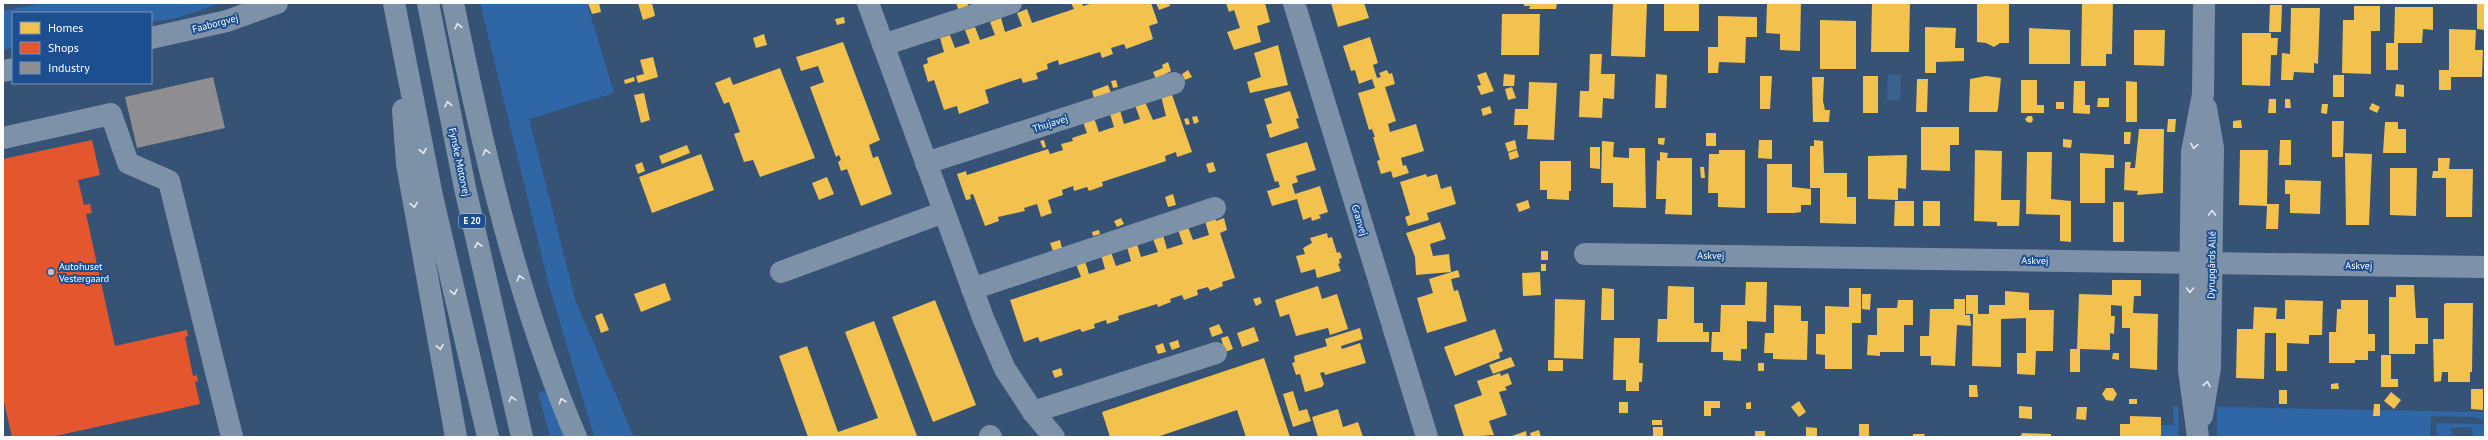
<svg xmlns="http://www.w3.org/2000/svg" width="2488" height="440" viewBox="0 0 2488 440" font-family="'PT Sans',sans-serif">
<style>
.green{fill:#2f66a5}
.water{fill:#3b618d}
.homes{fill:#f2c14e}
.shops{fill:#e4572e}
.industry{fill:#8d8d92}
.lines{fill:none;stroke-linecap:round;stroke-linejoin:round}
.minor{stroke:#7d92a8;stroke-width:22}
.highway{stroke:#7e92a7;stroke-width:22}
.oneway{stroke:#e5e9ed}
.oneway2{stroke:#e5e9ee}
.poi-dot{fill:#b9c2ce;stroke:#1b4f8f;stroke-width:1.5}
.labels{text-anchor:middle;stroke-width:4;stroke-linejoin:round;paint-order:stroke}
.shield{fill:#1b4f8f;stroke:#bbcadd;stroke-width:1}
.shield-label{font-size:9px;font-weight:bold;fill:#fff}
.street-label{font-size:10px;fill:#fff;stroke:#1b4f8f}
.poi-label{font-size:10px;fill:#fff;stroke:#1b4f8f;text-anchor:start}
</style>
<rect width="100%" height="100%" fill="#365274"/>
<g class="green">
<path d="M41,3H222L177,18L151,22V13H13V48L3,50V11Z"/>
<path d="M480,3H587L614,93L529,119L576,302L634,437H595L592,430L549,286Z"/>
<path d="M547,391L565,437H550L538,393Z"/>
<path d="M2173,406L2179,407L2178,437H2161V425H2174Z"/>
<path d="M2217,407L2485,412V420L2472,417L2431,416L2430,437H2217Z"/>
<path d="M2436,423L2482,424L2485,426V437H2473L2472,427L2451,428L2452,437H2437Z"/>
</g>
<path class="water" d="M1888,74L1901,75L1900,100H1887Z"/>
<g class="homes">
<path d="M588,3H599L601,12L592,14Z"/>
<path d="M638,3H652L655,16L643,20Z"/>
<path d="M956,3H967L969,7L959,11Z"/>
<path d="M1071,3H1082L1083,6L1093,3H1151L1158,23L1149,26L1153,39L1126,49L1124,44L1111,48L1113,54L1102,58L1100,52L1059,65L1058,60L1047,64L1048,69L1036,73L1038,79L1023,83L1021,78L985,90L989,103L959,114L957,106L944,110L934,80L928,82L923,65L928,63L927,58L944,52L940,38L950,35L955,48L970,43L965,30L975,27L980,40L995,35L990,22L1001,18L1005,32L1022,26L1017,13L1027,9L1032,23L1074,9Z"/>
<path d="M1156,3H1169L1170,6L1159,10Z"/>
<path d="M1226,3H1265L1270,22L1257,26L1261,42L1234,50L1227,32L1240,28L1234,10L1229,12Z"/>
<path d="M1331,3H1364L1369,18L1338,27Z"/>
<path d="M1524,3H1557L1556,9H1529L1530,6H1524Z"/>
<path d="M1613,3H1647L1645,57L1611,56Z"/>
<rect x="1664" y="3" width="35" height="28"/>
<path d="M1767,3H1801L1800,51L1780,50V34L1766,33Z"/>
<path d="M1872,3H1910L1909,52H1871Z"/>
<path d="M1977,3H2009V43H2000L1994,47L1986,43L1977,42Z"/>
<path d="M2082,3H2113L2112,54H2106V66H2081Z"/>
<path d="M2477,3H2485V30L2477,29Z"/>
<path d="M2270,5H2282L2281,32H2269Z"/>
<path d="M2354,6H2380V31H2371V74L2342,73L2343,20H2354Z"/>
<path d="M2395,7H2433V30L2423,29L2422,43H2394Z"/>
<path d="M2291,8H2320L2318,64L2314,63V73L2294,72L2293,80H2281L2282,53L2290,54Z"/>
<path d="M1502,14H1540L1539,55H1501Z"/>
<path d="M1718,16L1757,17V37H1746L1745,63L1719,62L1718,73H1708V47H1718Z"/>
<path d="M844,17L845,23L837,25L835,19Z"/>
<path d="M1820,20L1856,21V69H1820Z"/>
<path d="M1925,27L1956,28L1955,48H1964V61L1936,62V73H1925Z"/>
<path d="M2029,28L2070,30V64H2029Z"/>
<path d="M2449,29L2476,30L2475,50H2483L2482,77H2451V90H2439V70H2449Z"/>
<path d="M2134,30H2165L2164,66L2134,65Z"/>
<path d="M2242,33H2271V38H2278L2277,55H2271L2270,86L2242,85Z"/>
<path d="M764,34L767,45L756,48L753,38Z"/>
<path d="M1370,37L1378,63L1373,65L1377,78L1381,77L1379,73L1387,70L1389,74L1392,73L1395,84L1385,87L1396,121L1388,124L1390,132L1416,124L1424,151L1401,158L1403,166L1406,165L1409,173L1393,178L1391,171L1381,174L1377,161L1380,160L1373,137H1375L1372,129L1369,130L1358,93L1375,88L1372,79L1359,84L1355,70L1351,71L1343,46Z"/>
<path d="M843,42L880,140L869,145L873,158L878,156L892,194L861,206L847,169L841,171L838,162L841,160L839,155L836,157L810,87L824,82L818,66L801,71L796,57Z"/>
<rect x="2386" y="43" width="12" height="27"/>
<path d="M1278,45L1288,85L1250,93L1247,82L1261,77L1254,53Z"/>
<path d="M1590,54H1602L1601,74H1615L1614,99L1603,98L1602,118L1579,117L1580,91H1589Z"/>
<path d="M653,57L658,77L638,83L636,76L644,74L640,60Z"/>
<path d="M1168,62L1171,71L1156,79L1153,72L1163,68L1162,65Z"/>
<path d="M780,68L815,158L760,177L753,160L744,162L734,134L740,132L729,102L724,104L715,83L730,77L733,85Z"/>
<path d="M1188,70L1192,77L1185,80L1182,74Z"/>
<path d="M1486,72L1494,91L1481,95L1477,86L1481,85L1477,75Z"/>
<path d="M1504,74L1515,75L1514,86H1503Z"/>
<path d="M1656,74L1667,75L1666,108H1655Z"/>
<rect x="2333" y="75" width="11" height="22"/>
<path d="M1760,76H1772L1770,109H1760Z"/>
<rect x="1863" y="76" width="15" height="37"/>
<path d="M1986,76L2001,78L1998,109L1997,112H1969L1970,79Z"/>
<path d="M634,77L635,81L625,84L624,80Z"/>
<path d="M1812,77H1824L1823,101L1825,110H1830L1829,122H1813Z"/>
<path d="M1917,79H1928L1927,112H1916Z"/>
<path d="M1116,80L1118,87L1113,88L1111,81Z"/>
<path d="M2021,80H2037V105H2044V113H2021Z"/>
<path d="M2074,81H2085V105H2090V114L2073,113Z"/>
<path d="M2126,81L2137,82V122H2126Z"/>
<path d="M1529,82L1557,83L1554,140L1527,139L1528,125H1514L1515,109H1528Z"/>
<path d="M2396,84L2404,85V97L2395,96Z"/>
<path d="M1108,85L1111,93L1094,98L1092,91Z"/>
<path d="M1512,87L1516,98L1508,100L1505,89Z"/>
<path d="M1290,91L1299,118L1296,119L1299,128L1270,138L1266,125L1272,123L1264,99Z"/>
<path d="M1171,92L1192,152L1177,157L1176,152L1165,156L1166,161L1102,182L1103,186L1089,191L1087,187L1074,191L1073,186L1062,190L1063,195L1048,200L1052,213L1041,217L1037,204L1024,208L1025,211L998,217L999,221L985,226L973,194L970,195L971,199L966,200L957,174L966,171L967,175L1048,149L1050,154L1063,150L1061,144L1073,141L1072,138L1087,133L1083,122L1094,118L1099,132L1114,127L1110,114L1120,110L1124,124L1140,119L1135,105L1145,102L1153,120L1166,116L1161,96Z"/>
<path d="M644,93L650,120L641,123L634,95Z"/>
<path d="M2098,98H2109V107H2097Z"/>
<path d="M2269,99H2276V113H2268Z"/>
<path d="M2285,99H2290L2291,108H2285Z"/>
<rect x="2056" y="102" width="8" height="7"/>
<path d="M2372,103L2380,107L2377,113L2369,109Z"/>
<path d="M2322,104H2328L2327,114L2321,113Z"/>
<path d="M1490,106L1492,113L1483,116L1481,109Z"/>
<path d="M1197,116L1199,122L1194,124L1192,117Z"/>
<path d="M2028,116H2032L2033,120L2031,123L2027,122L2025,119Z"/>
<path d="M1188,118L1190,124L1186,125L1184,119Z"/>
<path d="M2168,119H2176L2175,132H2167Z"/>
<path d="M2241,120L2242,128H2233V121Z"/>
<path d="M2332,121H2344L2343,157H2332Z"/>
<path d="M2385,122H2398V129H2406V153H2383Z"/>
<path d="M1921,127H1959V145H1950V171L1921,170Z"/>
<path d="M2139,129H2164L2163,193L2137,195L2138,191L2124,190L2125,162H2131L2130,168H2135Z"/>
<path d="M2124,132H2131L2130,144H2124Z"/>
<rect x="1706" y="133" width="10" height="13"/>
<path d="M1658,138H1665L1664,145L1658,144Z"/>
<path d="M2063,139L2072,140L2071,148L2063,147Z"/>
<path d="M1044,140L1046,147L1043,148L1040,141Z"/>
<path d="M1515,140L1517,149L1508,152L1505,143Z"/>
<path d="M1759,140H1772V159L1758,158Z"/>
<path d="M1814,140L1823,141L1824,173H1847V197H1856V224L1820,223V188H1810V146H1814Z"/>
<path d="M2280,140H2291V165H2279Z"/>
<path d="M1602,141L1614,142L1613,157L1629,158V148H1645L1646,208L1613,207V183H1601Z"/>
<path d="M1307,142L1316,170L1296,176L1298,182L1292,184L1295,194L1320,186L1328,212L1319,215L1321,218L1312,221L1311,217L1303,220L1297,199L1272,206L1267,191L1280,187L1278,181L1275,182L1266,154Z"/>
<path d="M687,145L690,153L662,164L659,156Z"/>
<path d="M1590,147H1600V169L1590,168Z"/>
<path d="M1517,150L1519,157L1510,160L1508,153Z"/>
<path d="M1719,150H1745V208L1718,207V193H1708L1709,154H1719Z"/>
<path d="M1975,150L2002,151L2001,200H2020L2019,226H1997V222L1974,221Z"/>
<path d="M2240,150H2268L2267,204H2279L2278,229H2266L2267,206L2239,205Z"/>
<path d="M1660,152L1668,153L1667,158H1692V215L1665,214L1666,199H1656L1657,160L1660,161Z"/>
<path d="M2027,152H2052L2051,199L2071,201V242L2060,241V215L2026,214Z"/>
<path d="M2080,153L2114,155V168H2105V203H2080Z"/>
<path d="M2345,153L2372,154L2369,225H2346Z"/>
<path d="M701,154L714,190L652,213L639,177Z"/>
<path d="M1907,155L1906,189L1898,188V200L1868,199V156Z"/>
<path d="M2438,158H2450L2449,169H2473L2472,217H2446V178H2432L2433,171H2438Z"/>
<path d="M1540,161H1571V191H1569V200L1547,199V190H1540Z"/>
<path d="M642,162L645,171L638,174L635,165Z"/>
<path d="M1213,162L1216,171L1209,173L1206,164Z"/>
<path d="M1767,164H1792V187L1811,189V205H1801V212L1794,213H1767Z"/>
<path d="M1700,167H1704L1705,178H1701Z"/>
<path d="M2390,168H2417L2416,216L2390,215Z"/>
<path d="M1426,174L1427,177L1437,174L1441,189L1451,186L1456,204L1427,213L1429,220L1408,226L1405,217L1410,215L1400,182Z"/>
<path d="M827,177L834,194L819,200L812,183Z"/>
<path d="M2285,180L2321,181L2320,214L2290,213V194H2285Z"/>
<path d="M1173,194L1176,205L1168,207L1165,197Z"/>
<path d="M1528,200L1530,208L1519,212L1516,204Z"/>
<path d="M1895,201H1914V226H1894Z"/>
<rect x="1923" y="201" width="17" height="25"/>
<rect x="2113" y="202" width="11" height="40"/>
<path d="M1121,218L1124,224L1117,227L1114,221Z"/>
<path d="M1215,218L1216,221L1224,218L1227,230L1220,233L1235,278L1222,282L1223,286L1210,291L1208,287L1197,290L1198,295L1184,300L1182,295L1170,299L1171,302L1158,307L1157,304L1118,316L1119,320L1107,324L1106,320L1094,324L1095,328L1082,332L1080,329L1040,342L1038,337L1024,342L1010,300L1081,277L1076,264L1085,261L1089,274L1105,269L1101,255L1111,252L1116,266L1131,261L1127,247L1137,244L1141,257L1158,252L1153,239L1163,235L1167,249L1183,244L1178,230L1188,227L1193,240L1209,235L1205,221Z"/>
<path d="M1440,222L1446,239L1430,244L1433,256L1449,254L1451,272L1416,275L1415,257L1406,233Z"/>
<path d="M1099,230L1100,234L1093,236L1092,232Z"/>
<path d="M1327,233L1328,238L1332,237L1337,253L1340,252L1342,258L1339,259L1340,263L1338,264L1341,271L1317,278L1315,269L1301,273L1296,256L1305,254L1303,248L1312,243L1310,238Z"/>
<path d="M1060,240L1062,248L1053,251L1050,243Z"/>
<rect x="1541" y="251" width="7" height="9"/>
<rect x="1541" y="264" width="5" height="7"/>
<path d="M1458,270L1460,277L1451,279L1454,291L1458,290L1467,321L1427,333L1417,298L1433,293L1429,279Z"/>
<path d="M1540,272L1541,295L1523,296L1522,273Z"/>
<path d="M2112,280H2141V296H2134L2133,313L2158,314L2157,370L2130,368V328H2122V306L2111,305V316H2115L2114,334L2110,333V350L2080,349V372H2070V349H2077L2079,294L2112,295Z"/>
<path d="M1746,282H1767L1766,322L1747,321V349H1741V361L1723,360V352H1711L1712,332H1720L1721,305H1745Z"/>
<path d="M665,283L671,300L641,312L634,294Z"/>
<path d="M2396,285H2414L2416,318H2428V344H2415V354H2389V297H2396Z"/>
<path d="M1318,286L1322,299L1337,294L1348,329L1330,335L1328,328L1296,336L1289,314L1280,317L1275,300Z"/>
<path d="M1668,286L1694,287V323H1703V332H1709V342H1657L1658,319H1667Z"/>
<path d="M1602,288L1614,289V320H1601Z"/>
<path d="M1849,288H1861V323H1852V369H1825V355L1816,354V334H1825V306L1849,307Z"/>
<path d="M2005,291L2029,293V310H2054L2053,351H2036L2035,375L2017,374V353H2026V318L2001,319V367L1972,366L1973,314H1966V295H1978V314H1989V305H2005Z"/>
<path d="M1862,294H1871L1870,310L1862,309Z"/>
<path d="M1260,297L1262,303L1256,306L1253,299Z"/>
<path d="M1555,299L1585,300L1583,359L1554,358Z"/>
<path d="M1954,299H1965V315H1970L1971,326L1957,325L1955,366L1931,365V356H1920V336H1929L1930,309H1954Z"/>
<path d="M935,300L976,405L933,422L892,317Z"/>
<path d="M1898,300H1913V325H1904V352H1880V356L1867,355L1868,335H1877V308H1897Z"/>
<path d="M2285,300L2323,301L2322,335H2309V344L2287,343V371H2276V333H2265L2264,379L2236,378L2237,329H2253L2254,307L2277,308L2276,319H2285Z"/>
<path d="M2341,300H2368V334H2375V351H2368V360H2355V363H2329V332H2336L2337,309H2341Z"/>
<path d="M2446,303H2473L2472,372H2470V382H2448V372H2442L2441,381L2434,382L2433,339H2444V304Z"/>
<path d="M1774,305L1801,306V321H1808L1807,360L1773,359V353H1764L1765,333H1774Z"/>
<path d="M602,313L609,330L601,333L595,316Z"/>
<path d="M874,321L917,436L808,437L779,356L807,346L838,432L878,418L845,332Z"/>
<path d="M1219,324L1223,333L1212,337L1209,328Z"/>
<path d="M1254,327L1259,341L1242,347L1237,333Z"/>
<path d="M1360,328L1363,339L1341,346L1342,349L1360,343L1366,363L1325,375L1324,372L1320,373L1324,384L1322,387L1305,392L1300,374L1296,375L1292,363L1295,362L1294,356L1327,346L1325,339Z"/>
<path d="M1495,329L1503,351L1499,353L1500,358L1455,376L1444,347Z"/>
<path d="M1228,336L1233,349L1225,352L1221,338Z"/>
<path d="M1614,338H1640L1639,363H1643L1642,382H1639V391H1626V380H1613Z"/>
<path d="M1178,340L1180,347L1172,350L1169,343Z"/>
<path d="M1163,343L1166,352L1158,354L1155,346Z"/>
<path d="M2113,353H2119V360L2112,359Z"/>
<path d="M2381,355H2391V379H2398V387H2381Z"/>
<path d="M1511,357L1515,366L1493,374L1489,365Z"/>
<path d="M1264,358L1290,437H1246L1237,410L1157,437H1110L1102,412Z"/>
<rect x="1548" y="360" width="15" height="11"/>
<rect x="1758" y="363" width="6" height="8"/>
<path d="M1061,368L1063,375L1055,378L1052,371Z"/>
<path d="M1500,373L1501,376L1508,373L1512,384L1505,387L1507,390L1499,392L1507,415L1489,421L1494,435L1464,437L1454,405L1482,395L1477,381Z"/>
<path d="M2338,383L2339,389H2331V384Z"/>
<path d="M1969,385H1977L1978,397H1969Z"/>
<path d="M2106,388H2113L2117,394L2113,401L2106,400L2102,394Z"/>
<path d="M2471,389H2483V410L2471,409Z"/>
<rect x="2279" y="390" width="8" height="14"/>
<path d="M1293,391L1299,411L1307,409L1311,421L1293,427L1283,394Z"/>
<path d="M2391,392L2401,400L2394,409L2384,401Z"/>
<rect x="2129" y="399" width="8" height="5"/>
<path d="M1704,401H1720V408H1711V416H1704Z"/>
<path d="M1799,401L1806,412L1799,417L1791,407Z"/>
<rect x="1619" y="402" width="9" height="11"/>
<path d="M1751,402V409H1746V403Z"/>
<path d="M2374,404H2380V416H2373Z"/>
<path d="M2019,406L2032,407V419L2019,418Z"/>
<path d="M2077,407H2087L2086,420L2076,419Z"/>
<path d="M1338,409L1343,427L1358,422L1363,437H1318L1312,417Z"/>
<path d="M2130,416L2161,417V437H2120V424H2130Z"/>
<rect x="1652" y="420" width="10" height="5"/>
<rect x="1859" y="424" width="10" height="13"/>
<rect x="1653" y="427" width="10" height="10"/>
<path d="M1806,427L1817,428V437H1806Z"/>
<path d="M1539,430L1541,437H1531L1530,433Z"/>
<path d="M1526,431L1527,437H1509Z"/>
<rect x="1755" y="431" width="10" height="6"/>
<path d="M2022,433L2051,434V437H2020Z"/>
<path d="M1913,434H1925L1924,437H1913Z"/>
</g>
<path class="shops" d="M92,140L100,175L78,180L84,205L90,204L92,213L86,214L115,346L187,330L188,336L185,337L193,376L197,375L198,381L195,382L200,404L51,437H12L3,398V159Z"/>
<path class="industry" d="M213,77L225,128L137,148L125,97Z"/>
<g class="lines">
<g class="minor">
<path d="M868,3L983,318L1005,369L1033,412L1054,437"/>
<path d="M1294,3L1427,437"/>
<path d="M151,38L227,21L277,3"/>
<path d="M883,45L1011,3"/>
<path d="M3,71L13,69"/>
<path d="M3,138L111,114L128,163L169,181L232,437"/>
<path d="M926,163L1174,83"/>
<path d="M1585,254L2485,267"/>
<path d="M781,272L944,212"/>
<path d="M972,289L1215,208"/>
<path d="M1033,412L1216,353"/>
<path d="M2202,416L2210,368L2213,148L2206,108"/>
<path d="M990,436L991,437"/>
<path d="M2198,437L2189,370L2190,299L2192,152L2203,94L2204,3"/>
</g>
<g class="highway">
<path d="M394,3L432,196L488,437"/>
<path d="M428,3L465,188L522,437"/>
<path d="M453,3C483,150 517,299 576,437"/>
<path d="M403,110L407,164L456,437"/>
</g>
</g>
<defs><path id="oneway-chevron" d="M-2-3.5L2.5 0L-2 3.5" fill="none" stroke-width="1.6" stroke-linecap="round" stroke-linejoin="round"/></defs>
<g class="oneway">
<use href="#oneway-chevron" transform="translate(458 26) rotate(-101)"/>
<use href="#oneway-chevron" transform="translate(448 104) rotate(-101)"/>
<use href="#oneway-chevron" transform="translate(423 151) rotate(79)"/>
<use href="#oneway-chevron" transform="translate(486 152) rotate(-105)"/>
<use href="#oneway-chevron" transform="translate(414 205) rotate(80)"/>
<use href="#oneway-chevron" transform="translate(478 245) rotate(-102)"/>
<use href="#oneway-chevron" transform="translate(520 278) rotate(-107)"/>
<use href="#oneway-chevron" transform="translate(454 292) rotate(77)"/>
<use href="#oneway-chevron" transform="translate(440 347) rotate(80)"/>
<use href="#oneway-chevron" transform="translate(512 399) rotate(-104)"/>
<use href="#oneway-chevron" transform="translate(562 401) rotate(-109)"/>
</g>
<g class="oneway2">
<use href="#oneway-chevron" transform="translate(2194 146) rotate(100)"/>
<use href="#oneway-chevron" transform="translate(2212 213) rotate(-89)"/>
<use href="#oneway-chevron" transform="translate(2190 290) rotate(91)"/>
<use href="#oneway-chevron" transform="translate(2207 384) rotate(-80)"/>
</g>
<circle class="poi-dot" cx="51" cy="272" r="4"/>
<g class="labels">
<rect class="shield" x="459" y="214" width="26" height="14" rx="3"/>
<g class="shield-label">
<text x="472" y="224">E 20</text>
</g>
<g class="street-label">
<text transform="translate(215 23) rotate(-15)" y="4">Faaborgvej</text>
<text transform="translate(1050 123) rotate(-18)" y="4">Thujavej</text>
<text transform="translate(460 162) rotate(78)" y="4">Fynske Motorvej</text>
<text transform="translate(1360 220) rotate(73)" y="4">Granvej</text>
<text transform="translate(1711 255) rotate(1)" y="4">Askvej</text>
<text transform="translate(2035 260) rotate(1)" y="4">Askvej</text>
<text transform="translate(2211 265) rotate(-89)" y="4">Dyrupgårds Allé</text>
<text transform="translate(2359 265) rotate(1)" y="4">Askvej</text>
</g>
<g class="poi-label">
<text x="59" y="270">Autohuset<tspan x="59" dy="12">Vestergaard</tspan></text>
</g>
</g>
<rect width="2488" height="440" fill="none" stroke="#ffffff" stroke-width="8"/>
<rect x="12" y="12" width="140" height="72" fill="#1b4f8f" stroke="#7695bc"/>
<rect x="20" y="22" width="20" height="12" fill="#f2c14e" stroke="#7695bc"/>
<text x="48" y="32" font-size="12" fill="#ffffff">Homes</text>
<rect x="20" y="42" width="20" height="12" fill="#e4572e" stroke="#7695bc"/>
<text x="48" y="52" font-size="12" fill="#ffffff">Shops</text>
<rect x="20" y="62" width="20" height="12" fill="#8d8d92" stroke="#7695bc"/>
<text x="48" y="72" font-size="12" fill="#ffffff">Industry</text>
</svg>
